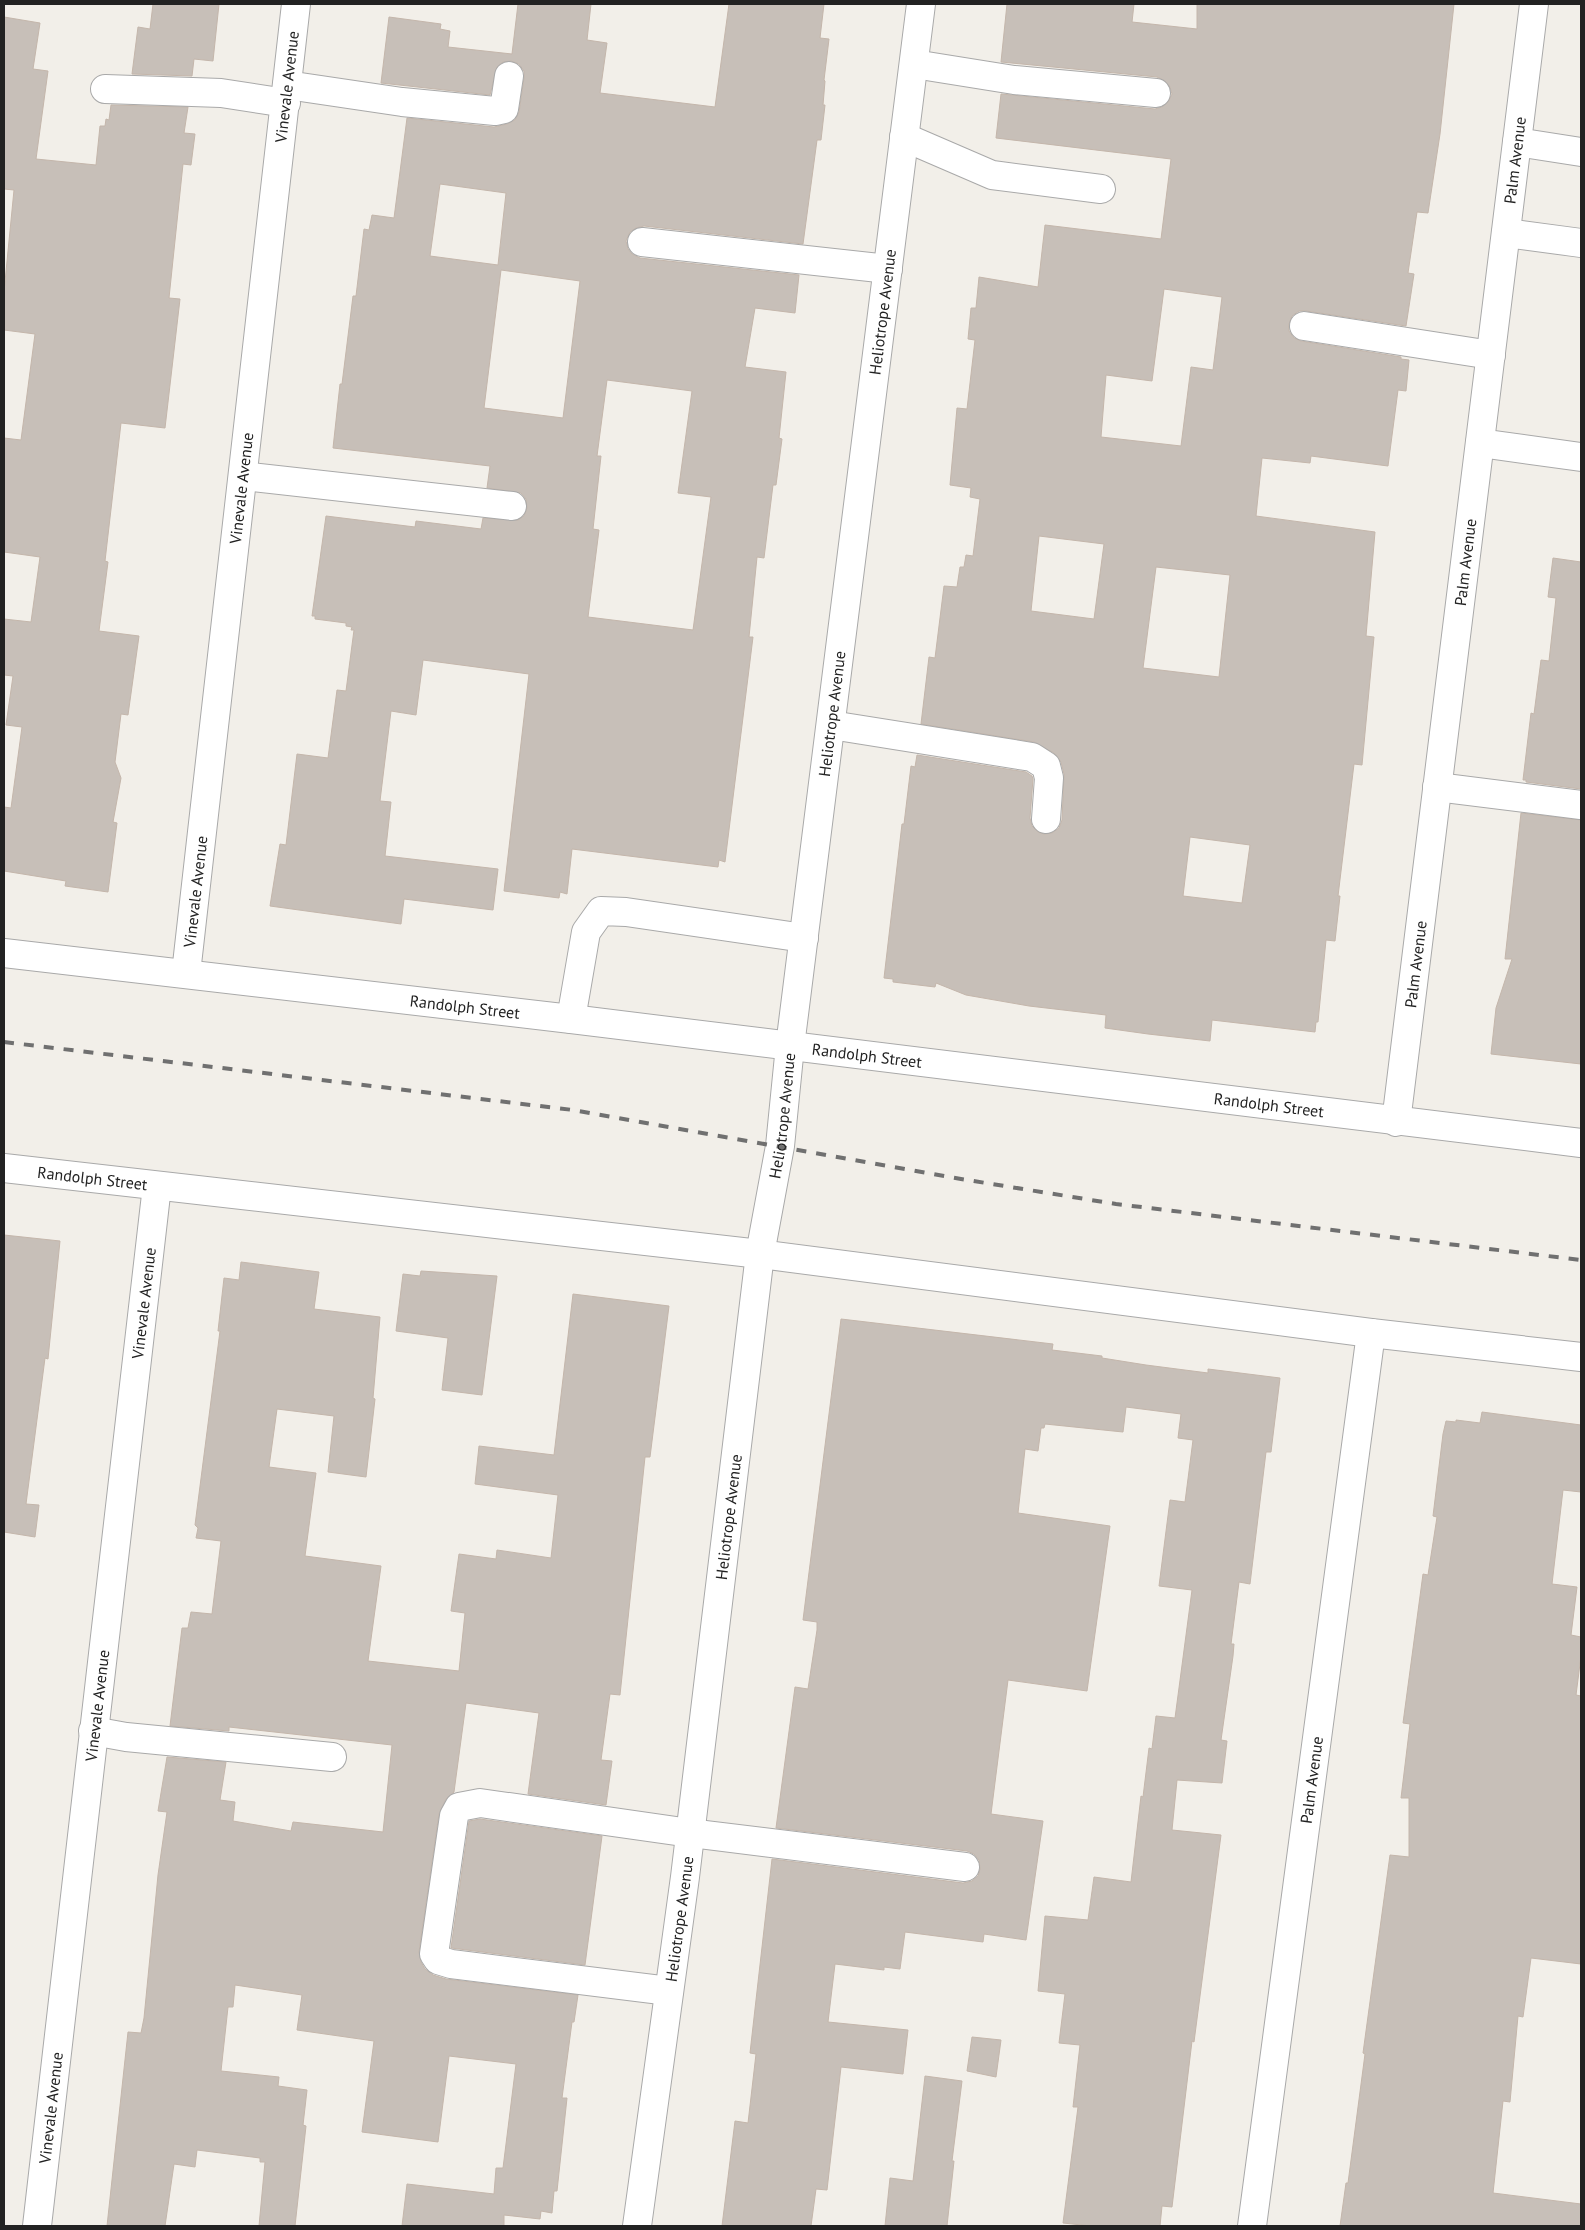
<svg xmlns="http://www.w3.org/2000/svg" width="1585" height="2230" viewBox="0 0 1585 2230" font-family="'PT Sans',sans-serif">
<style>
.building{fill:#c7bfb8;stroke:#c4b6ab;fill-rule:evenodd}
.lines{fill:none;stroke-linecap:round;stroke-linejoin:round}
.minor-casing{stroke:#a9a9a9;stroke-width:30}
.minor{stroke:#fff;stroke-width:28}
.rail{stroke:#707070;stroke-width:4;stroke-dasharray:10 10;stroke-linecap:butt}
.labels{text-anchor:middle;stroke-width:4;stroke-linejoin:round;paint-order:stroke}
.street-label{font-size:16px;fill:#222;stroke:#fff}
</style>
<rect width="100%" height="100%" fill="#f2efe9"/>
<g class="building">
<path d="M153,4H219L213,61L194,59L192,76L132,74L138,27L150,29Z"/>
<path d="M518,4H591L587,40L607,43L600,93L715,107L729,4H824L820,38L829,39L824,80L825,81L823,105H825L821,140H817L803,244L644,226L636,228L630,232L626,241L628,249L632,254L640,258L799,275L795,313L755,308L745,367L786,372L779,438L782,439L776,485H773L764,558L757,557L749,637H753L725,862L719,860L718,867L572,849L567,894L560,892L559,898L504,891L529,674L423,660L416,715L391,711L380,801L391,802L385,856L498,869L493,910L404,899L401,924L270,906L280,844L286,845L297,754L328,758L337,690L346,691L354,630H351L352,627L346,626V623L315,619V616H312L326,516L415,527L416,521L481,529L483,518L518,520L524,516L527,508L526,499L521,493L487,488L490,466L333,448L340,384H342L353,296H356L364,229L369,230L372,215L394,218L407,118L494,127L507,124L515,120L519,112L524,78V71L519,64L511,61L503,62L497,67L490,95L381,83L389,17L441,24L440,29L450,31L448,47L512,54ZM440,184L506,193L498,265L430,256ZM501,270L580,281L563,418L484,408ZM607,380L692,391L678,493L711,497L693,630L588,617L599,530L593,529L601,456H597Z"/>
<path d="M1007,4H1134L1132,22L1197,29V4H1454L1440,134L1428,213L1417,212L1408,273L1414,274L1406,326L1306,311H1299L1292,316L1289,324V331L1294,338L1301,341L1401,357V359L1409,360L1406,391L1398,390L1388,466L1311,456L1310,463L1262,458L1256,516L1375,532L1366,636L1374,637L1362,765L1354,764L1338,896H1340L1335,941L1326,940L1318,1022H1316L1315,1032L1212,1020L1210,1041L1148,1034L1105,1028L1106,1015L1029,1006L966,995L936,983L935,987L893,982V979L884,978L902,824H904L911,766L915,767L917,755L1026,772L1032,776L1033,779L1030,818L1032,826L1038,832L1044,834L1052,833L1059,828L1062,820L1064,774L1061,762L1054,753L1034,742L921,724L929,657L935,658L944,586L957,587L960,567H964L966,555L973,556L980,499L970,497L971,488L950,485L957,408L967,409L975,340L968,339L971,308H976L979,277L1038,287L1045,225L1161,239L1171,159L996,138L1001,94L1155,109L1162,107L1168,102L1172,94L1170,87L1165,81L1157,77L1001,62ZM1164,289L1222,297L1213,370L1191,367L1181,446L1101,437L1106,375L1152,381ZM1039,536L1104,544L1094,619L1031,611ZM1156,567L1230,575L1219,677L1143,668ZM1190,837L1250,845L1242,903L1183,896Z"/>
<path d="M4,17L40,23L33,69L48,71L36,159L96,165L100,126H105L106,119L109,120L111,105L188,107L184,133L195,134L191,165L183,164L169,298L180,299L165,428L121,423L105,561L108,562L99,631L139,636L128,715L121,714L115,762L121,778L113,822L117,823L108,892L65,886L66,881L4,871V807L11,808L22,727L6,725L13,676L4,675V619L31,622L40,557L4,552V438L21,440L35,334L4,330V292L14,190L4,189Z"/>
<path d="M1553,558L1581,562V789L1526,782V780H1523L1531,713L1534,714L1541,660L1549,661L1556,598L1548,597Z"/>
<path d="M1521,813L1581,820V1064L1491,1054L1496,1008L1512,959H1505Z"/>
<path d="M4,1235L60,1241L48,1359L45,1358L26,1504L39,1505L35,1537L4,1532Z"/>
<path d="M241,1262L319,1272L314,1309L380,1317L373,1398L375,1399L366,1477L328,1472L334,1416L277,1409L269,1467L316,1473L305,1556L381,1566L368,1661L459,1671L465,1613L451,1611L459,1554L496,1559L497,1550L551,1558L558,1495L475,1484L479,1446L554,1455L573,1294L669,1306L650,1457H645L620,1695L610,1694L601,1760L612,1761L606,1805L528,1794L539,1713L466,1703L454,1792L446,1799L439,1814L419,1952L421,1962L425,1969L433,1975L446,1979L578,1995L574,2022H572L562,2098H567L557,2191H554L552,2213L541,2211L540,2219L504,2215V2226H402L407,2184L494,2194L496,2168H503L516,2064L449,2056L438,2142L362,2132L374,2041L297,2030L302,1995L235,1985L233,2007H228L221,2071L279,2077L278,2086L307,2090L303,2125L306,2126L295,2226H259L265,2162H260V2158L197,2150L195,2167L174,2164L165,2226H107L128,2032L141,2033L144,2018L158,1875L167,1812L158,1811L167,1757L226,1762L220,1800L235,1802L233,1821L291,1831L293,1822L383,1832L392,1745L229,1727V1731L170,1726L182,1628H188L191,1612L212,1614L221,1541L196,1538L198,1528L195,1525L220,1331H218L224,1278L239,1280Z"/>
<path d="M421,1271L497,1276L482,1395L442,1390L448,1338L396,1331L403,1274L420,1276Z"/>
<path d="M841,1319L1053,1344L1052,1350L1102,1356V1358L1146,1365L1208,1373V1369L1280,1378L1271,1452H1266L1250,1584L1239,1582L1231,1644H1234L1233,1656L1221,1740L1227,1741L1222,1783L1177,1780L1172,1830L1221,1835L1194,2042L1192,2041L1172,2207L1162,2206L1160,2226H1091L1063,2223L1078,2107H1073L1080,2045L1059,2043L1065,1994L1038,1991L1045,1916L1088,1920L1094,1877L1131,1882L1141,1796L1143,1797L1149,1748L1152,1749L1156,1716L1175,1718L1192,1590L1159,1586L1170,1500L1185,1502L1193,1440L1178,1438L1181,1414L1126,1407L1123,1432L1045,1424L1044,1428H1041L1038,1451L1025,1449L1018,1513L1110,1526L1087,1691L1008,1680L991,1814L1043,1821L1026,1940L984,1934L983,1942L905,1932L900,1969L884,1967V1970L835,1964L828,2022L908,2030L903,2074L841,2067L827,2190L816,2189L811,2226H722L735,2121L748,2123L756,2054L750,2053L772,1859L963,1883L972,1881L978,1876L980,1869L979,1860L974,1854L967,1851L776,1828L795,1687L808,1689L817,1630V1622L803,1620Z"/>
<path d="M1482,1412L1581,1425V1492L1563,1490L1552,1584L1577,1587L1571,1635L1581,1637V1656L1576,1695L1581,1696V1964L1531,1958L1523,2017L1518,2016L1510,2102L1503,2101L1493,2193L1581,2204V2226H1340L1346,2183H1348L1365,2054L1363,2053L1390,1855L1409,1857V1798H1401L1410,1724L1403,1723L1423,1574L1428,1575L1437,1517L1433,1516L1443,1434L1446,1421L1456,1422V1420L1480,1423Z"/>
<path d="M480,1819L602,1836L585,1965L451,1948L469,1821Z"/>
<path d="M972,2037L1001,2040L996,2077L967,2071Z"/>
<path d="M925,2076L962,2081L952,2161H954L947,2226H885L890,2178L913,2181Z"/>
</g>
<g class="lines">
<defs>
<g id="minor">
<path d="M914,64L1014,80L1156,93"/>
<path d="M287,85L402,102L495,111L504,109L509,76"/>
<path d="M105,89L221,93L286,103"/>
<path d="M904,137L992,175L1101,189"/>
<path d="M1517,142L1581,152"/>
<path d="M1506,233L1581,243"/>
<path d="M642,242L888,269"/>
<path d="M1304,326L1491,355"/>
<path d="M1480,443L1581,457"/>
<path d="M243,476L512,506"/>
<path d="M831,725L1032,757L1046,766L1049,778L1046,819"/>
<path d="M1437,787L1581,805"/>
<path id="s1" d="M4,953L571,1019L1581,1143"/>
<path id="s2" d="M186,973L296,4"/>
<path d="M571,1019L586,932L601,911L626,912L804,938"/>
<path id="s3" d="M1396,1122L1534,4"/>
<path id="s4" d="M4,1168L760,1254L1371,1333L1581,1357"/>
<path d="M93,1731L126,1737L332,1757"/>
<path d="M669,1991L451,1964L438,1960L434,1954L454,1816L459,1807L480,1803L690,1833L965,1867"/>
<path id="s5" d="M37,2226L157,1186"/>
<path id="s6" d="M637,2226L685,1877L760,1254L780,1146L790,1046L921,4"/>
<path id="s7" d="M1252,2226L1371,1333"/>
</g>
</defs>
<use href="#minor" class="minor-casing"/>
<use href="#minor" class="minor"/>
<path class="rail" d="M4,1042L573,1110L961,1179L1116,1204L1581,1260"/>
</g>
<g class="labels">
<g class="street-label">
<text dy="6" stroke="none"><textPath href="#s2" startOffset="892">Vinevale Avenue</textPath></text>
<text dy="6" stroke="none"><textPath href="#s3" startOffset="969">Palm Avenue</textPath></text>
<text dy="6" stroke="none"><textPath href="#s6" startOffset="1930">Heliotrope Avenue</textPath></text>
<text dy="6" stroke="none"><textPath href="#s2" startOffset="488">Vinevale Avenue</textPath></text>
<text dy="6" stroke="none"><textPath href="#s3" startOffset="564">Palm Avenue</textPath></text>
<text dy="6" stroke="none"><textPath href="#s6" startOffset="1525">Heliotrope Avenue</textPath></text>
<text dy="6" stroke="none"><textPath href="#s2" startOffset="82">Vinevale Avenue</textPath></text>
<text dy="6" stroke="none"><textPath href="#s3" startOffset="159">Palm Avenue</textPath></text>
<text dy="6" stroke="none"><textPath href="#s1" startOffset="464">Randolph Street</textPath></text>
<text dy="6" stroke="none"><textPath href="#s1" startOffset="869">Randolph Street</textPath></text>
<text dy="6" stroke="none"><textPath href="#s1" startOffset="1274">Randolph Street</textPath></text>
<text dy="6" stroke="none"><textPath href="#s6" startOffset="1120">Heliotrope Avenue</textPath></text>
<text dy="6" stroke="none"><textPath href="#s4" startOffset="89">Randolph Street</textPath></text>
<text dy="6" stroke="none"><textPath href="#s5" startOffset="929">Vinevale Avenue</textPath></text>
<text dy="6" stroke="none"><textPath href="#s6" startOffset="715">Heliotrope Avenue</textPath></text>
<text dy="6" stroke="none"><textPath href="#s5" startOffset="524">Vinevale Avenue</textPath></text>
<text dy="6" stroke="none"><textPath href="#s7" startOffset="450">Palm Avenue</textPath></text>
<text dy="6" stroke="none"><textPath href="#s6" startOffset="310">Heliotrope Avenue</textPath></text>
<text dy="6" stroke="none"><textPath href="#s5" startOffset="119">Vinevale Avenue</textPath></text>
</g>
</g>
<rect width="1585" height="2230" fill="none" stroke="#222222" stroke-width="10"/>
</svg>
